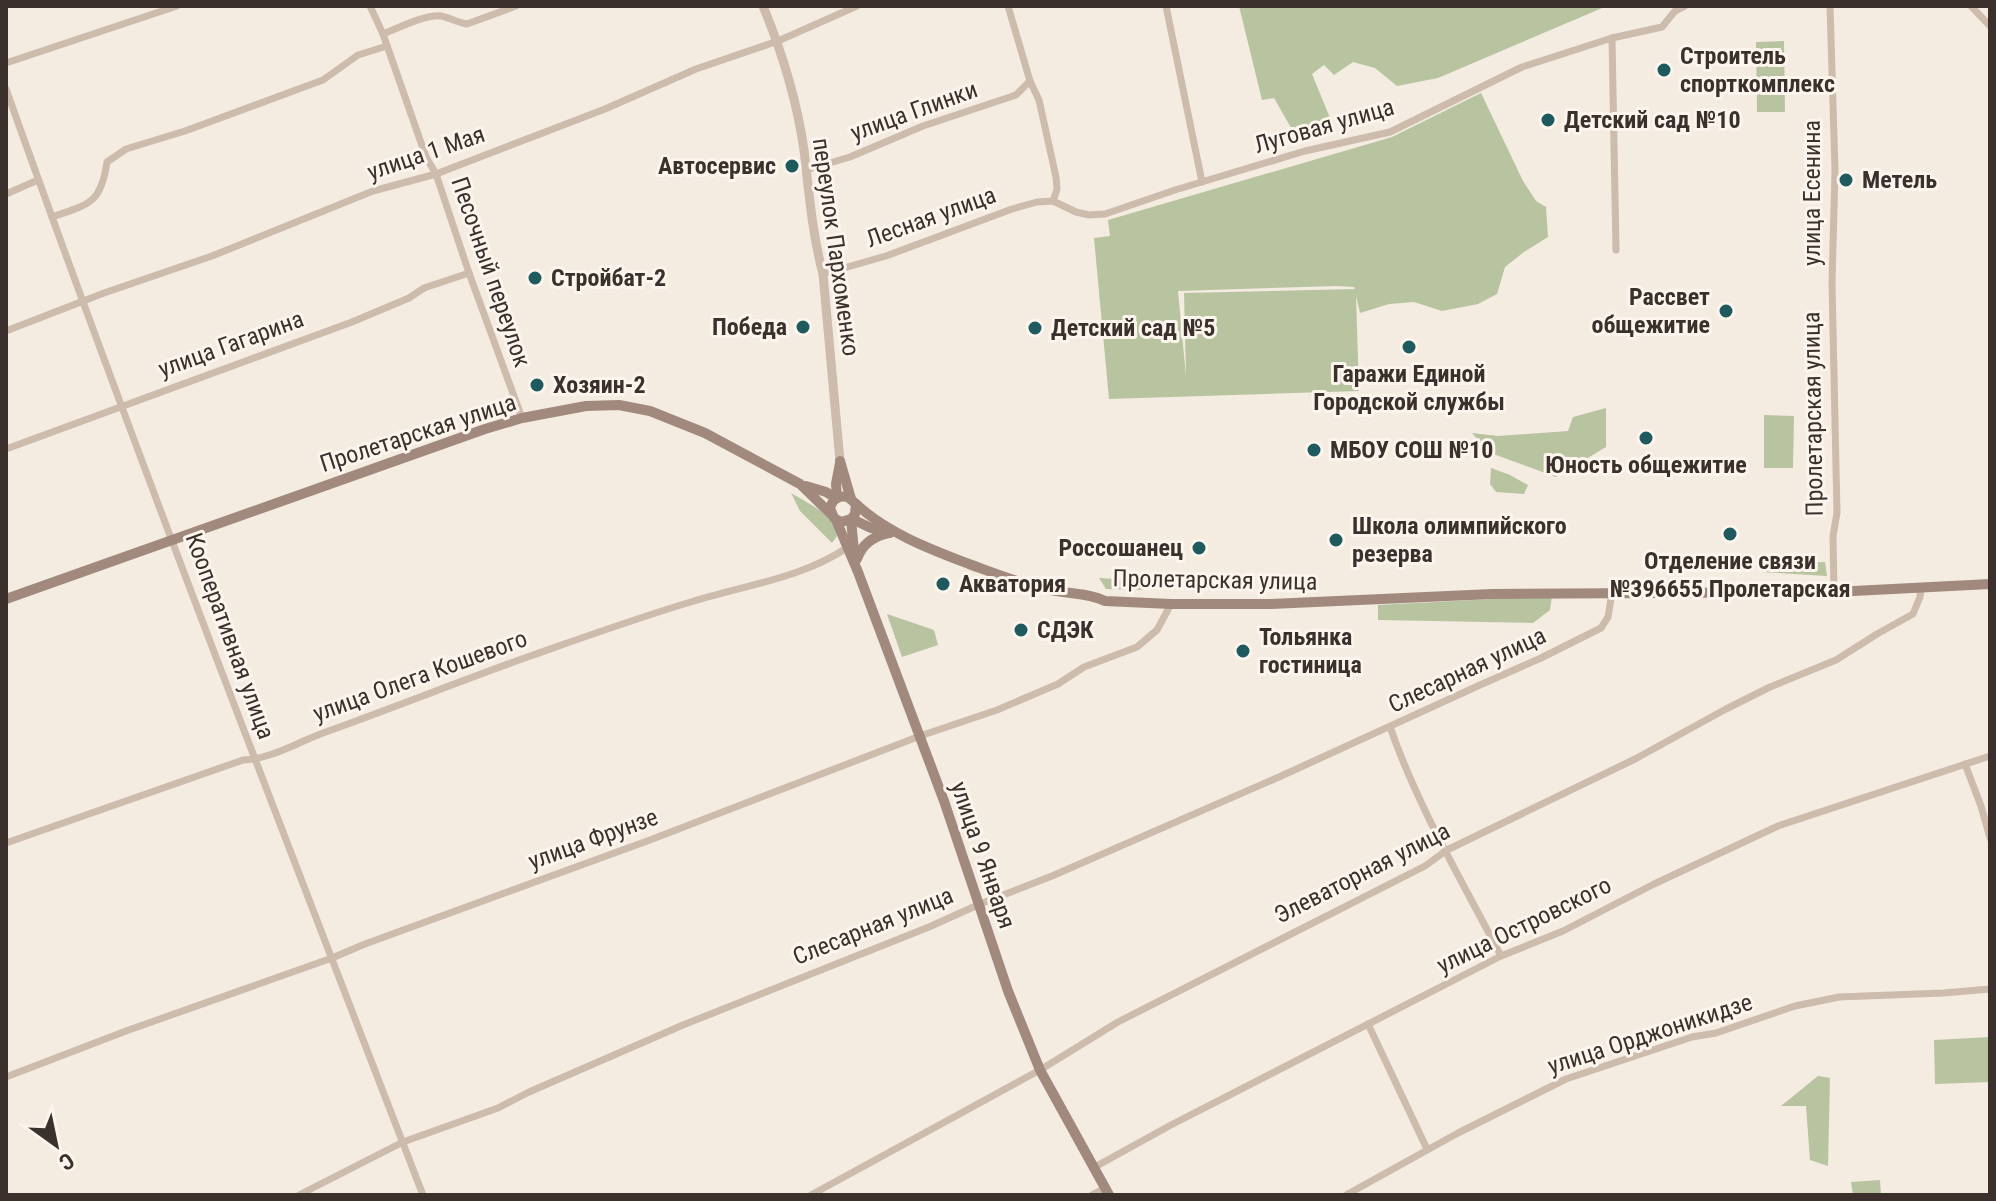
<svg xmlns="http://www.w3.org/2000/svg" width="1996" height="1201" viewBox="0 0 1996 1201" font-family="'Roboto Condensed',sans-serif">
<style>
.green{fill:#b8c4a0;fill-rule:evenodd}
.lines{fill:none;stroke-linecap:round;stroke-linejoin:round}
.minor{stroke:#cdbbac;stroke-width:7}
.tertiary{stroke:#cdbbac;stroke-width:9}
.secondary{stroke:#a18a7d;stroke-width:10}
.poi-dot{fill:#1f5a5e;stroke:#fbf5ee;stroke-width:3}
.labels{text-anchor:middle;stroke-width:6;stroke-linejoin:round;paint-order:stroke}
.poi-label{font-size:24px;font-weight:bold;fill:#3b302b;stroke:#fbf5ee;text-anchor:start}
.street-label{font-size:24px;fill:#3b302b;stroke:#fbf5ee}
</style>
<rect width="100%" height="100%" fill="#f4ebe1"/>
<g class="green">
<path d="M1239,6H1607L1438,78L1397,86L1375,68L1353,62L1334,75L1324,65L1312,74L1335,130L1298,140L1274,98L1262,100Z"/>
<path d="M1784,41L1785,112H1757L1756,42Z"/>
<path d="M1481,93L1523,181L1536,201L1546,207L1548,237L1524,252L1505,267L1497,294L1478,304L1442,311L1414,302L1389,304L1360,313L1356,296L1359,391L1109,399L1094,238L1110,236L1108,220L1392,137ZM1336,286L1354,287L1355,289L1184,293L1186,377L1178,291Z"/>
<path d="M1606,408V447L1556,477L1488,452L1472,433L1498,436L1568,431L1573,417Z"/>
<path d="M1764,415L1794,416L1793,468H1764Z"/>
<path d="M1491,468L1510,475L1528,485L1524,494L1496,492L1490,484Z"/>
<path d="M791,493C809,504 833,513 837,536L832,543L800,511Z"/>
<path d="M1825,562L1827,576L1762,572V564Z"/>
<path d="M1099,578L1149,581L1146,590L1106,589Z"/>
<path d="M1552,596L1550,610L1533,623L1378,620V605Z"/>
<path d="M887,614L934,630L938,645L902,657Z"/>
<path d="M1990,1037V1082L1935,1084L1934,1040Z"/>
<path d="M1818,1076L1830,1078L1828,1166L1810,1160L1806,1106H1781Z"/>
<path d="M1880,1180L1881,1195H1853L1851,1182Z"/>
</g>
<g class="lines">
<g class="minor">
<path d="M370,6L383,34L426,157L436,174L469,273L522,418"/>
<path d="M1008,6L1030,81L1039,100L1056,177L1057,189L1053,201"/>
<path d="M1166,6L1202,182"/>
<path d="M1830,6L1835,170L1832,283L1837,513L1833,536L1834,592"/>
<path d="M1971,6L1990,26"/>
<path d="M383,34C398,28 426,14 441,16C451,18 458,23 467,24L516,6"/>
<path d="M1612,38L1616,250"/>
<path d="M6,63L177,6"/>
<path d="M6,89C138,460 281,827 423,1195"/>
<path d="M806,170L850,157L923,126L1016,95L1030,81"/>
<path d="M6,194L38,180"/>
<path d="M52,217C89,204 101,204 107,162L126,149L185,131L323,80L358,55L387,46"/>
<path d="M823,274L886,256L1012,209L1037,202L1053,201L1076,212L1089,215L1105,214L1175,190L1305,151L1390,132L1522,67L1612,38L1662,27L1675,11L1685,6"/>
<path d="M6,331L104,293L212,256L373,191L436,174L605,109L696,69L778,41L857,6"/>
<path d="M6,449L352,322L409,298L424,288L469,273"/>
<path d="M1390,727C1418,807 1462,881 1501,956"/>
<path d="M1965,764L1981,806L1990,838"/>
<path d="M6,843L243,760C271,759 296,743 323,733C393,708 463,680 533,655C587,636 640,617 694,601C746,585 803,578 848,547"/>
<path d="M1368,1024L1427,1149"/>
<path d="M6,1077L126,1031L332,958L365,944L650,840L920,736L997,710L1058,684L1084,667L1137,647L1157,630L1171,604"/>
<path d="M1093,1168L1171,1125L1501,956L1563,931L1654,884L1778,826L1990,756"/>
<path d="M299,1195L403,1142L498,1108L529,1092L683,1025L929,927L980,904L1052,876L1279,777L1480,685L1541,658L1601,628L1608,617L1612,592"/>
<path d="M811,1195L1040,1070L1118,1022L1425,866L1447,850L1635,759L1726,709L1770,687L1836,660L1877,634L1913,614L1920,597L1921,587"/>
<path d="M1092,1195L1105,1188"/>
<path d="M1346,1195L1458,1133L1566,1079L1692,1037L1716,1033L1795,1006L1839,997L1943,993L1990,989"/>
</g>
<path class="tertiary" d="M763,6C782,52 797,101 804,150C809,192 812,233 823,274L840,461"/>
<g class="secondary">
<path d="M840,461L851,499"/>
<path d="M806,486L826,492L836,498"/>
<path d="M837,498L836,484L840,463"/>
<path d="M856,504C887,533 930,549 969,564C994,573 1019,583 1045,589C1065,594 1087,592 1105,601L1171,604H1271L1492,594L1834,592L1990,584"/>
<path d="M851,519L841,522L834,518L830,508C833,499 838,495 848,497L856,504L855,514L851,519L854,551"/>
<path d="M852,519L871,528L890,533"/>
<path d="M836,520L858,572L944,801L1008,991L1040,1070L1109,1195"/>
<path d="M857,559C862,544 874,536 889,533"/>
<path d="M6,599L485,429L522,418L586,406L619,405L650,411L705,433L800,484L832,515"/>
</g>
</g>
<g class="poi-dot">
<circle cx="1664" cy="70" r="8"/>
<circle cx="1548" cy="120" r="8"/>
<circle cx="792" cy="166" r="8"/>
<circle cx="1846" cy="180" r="8"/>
<circle cx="535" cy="278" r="8"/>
<circle cx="1726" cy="311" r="8"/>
<circle cx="803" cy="327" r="8"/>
<circle cx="1035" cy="328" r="8"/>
<circle cx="1409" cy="347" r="8"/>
<circle cx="537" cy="385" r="8"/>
<circle cx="1646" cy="438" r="8"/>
<circle cx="1314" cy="450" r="8"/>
<circle cx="1730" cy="534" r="8"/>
<circle cx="1336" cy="540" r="8"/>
<circle cx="1199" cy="548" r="8"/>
<circle cx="943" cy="584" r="8"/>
<circle cx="1021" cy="630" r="8"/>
<circle cx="1243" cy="651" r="8"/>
</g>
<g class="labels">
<g class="poi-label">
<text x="1680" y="64">Строитель<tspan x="1680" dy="28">спорткомплекс</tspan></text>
<text x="1564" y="128">Детский сад №10</text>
<text x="776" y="174" text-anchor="end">Автосервис</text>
<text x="1862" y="188">Метель</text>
<text x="551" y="286">Стройбат-2</text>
<text x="1710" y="305" text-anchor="end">Рассвет<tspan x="1710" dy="28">общежитие</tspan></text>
<text x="787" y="335" text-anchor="end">Победа</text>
<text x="1051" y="336">Детский сад №5</text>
<text x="1409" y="382" text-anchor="middle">Гаражи Единой<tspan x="1409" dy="28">Городской службы</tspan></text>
<text x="553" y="393">Хозяин-2</text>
<text x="1330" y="458">МБОУ СОШ №10</text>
<text x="1646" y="473" text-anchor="middle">Юность общежитие</text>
<text x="1352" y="534">Школа олимпийского<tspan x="1352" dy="28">резерва</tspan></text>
<text x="1183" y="556" text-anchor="end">Россошанец</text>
<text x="1730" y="569" text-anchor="middle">Отделение связи<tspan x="1730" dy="28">№396655 Пролетарская</tspan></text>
<text x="959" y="592">Акватория</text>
<text x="1037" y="638">СДЭК</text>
<text x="1259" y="645">Тольянка<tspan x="1259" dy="28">гостиница</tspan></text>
</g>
<g class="street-label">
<text transform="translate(914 111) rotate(-20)" y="8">улица Глинки</text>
<text transform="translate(1324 126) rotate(-16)" y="8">Луговая улица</text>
<text transform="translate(426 153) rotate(-19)" y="8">улица 1 Мая</text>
<text transform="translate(1812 193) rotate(-90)" y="8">улица Есенина</text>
<text transform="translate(931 217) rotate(-20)" y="8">Лесная улица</text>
<text transform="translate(836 247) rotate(82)" y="8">переулок Пархоменко</text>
<text transform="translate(491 272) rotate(71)" y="8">Песочный переулок</text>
<text transform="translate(231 344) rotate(-20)" y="8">улица Гагарина</text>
<text transform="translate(1813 414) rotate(-91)" y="8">Пролетарская улица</text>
<text transform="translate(418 433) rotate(-18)" y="8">Пролетарская улица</text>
<text transform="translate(1215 580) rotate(1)" y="8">Пролетарская улица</text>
<text transform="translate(230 636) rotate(70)" y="8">Кооперативная улица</text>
<text transform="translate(1467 670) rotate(-25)" y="8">Слесарная улица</text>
<text transform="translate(420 676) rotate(-20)" y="8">улица Олега Кошевого</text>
<text transform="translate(593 839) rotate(-20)" y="8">улица Фрунзе</text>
<text transform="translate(983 855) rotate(71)" y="8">улица 9 Января</text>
<text transform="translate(1362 873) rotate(-27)" y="8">Элеваторная улица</text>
<text transform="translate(1524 925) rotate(-26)" y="8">улица Островского</text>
<text transform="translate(873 926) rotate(-22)" y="8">Слесарная улица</text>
<text transform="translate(1650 1034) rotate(-18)" y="8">улица Орджоникидзе</text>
</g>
</g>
<rect width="1996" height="1201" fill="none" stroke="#3b302b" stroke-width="16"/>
<g transform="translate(56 1145) rotate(147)" stroke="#fbf5ee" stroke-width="6" paint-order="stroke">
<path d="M0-6L14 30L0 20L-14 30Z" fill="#3b302b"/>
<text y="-12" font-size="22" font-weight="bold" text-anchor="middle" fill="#3b302b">С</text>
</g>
</svg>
